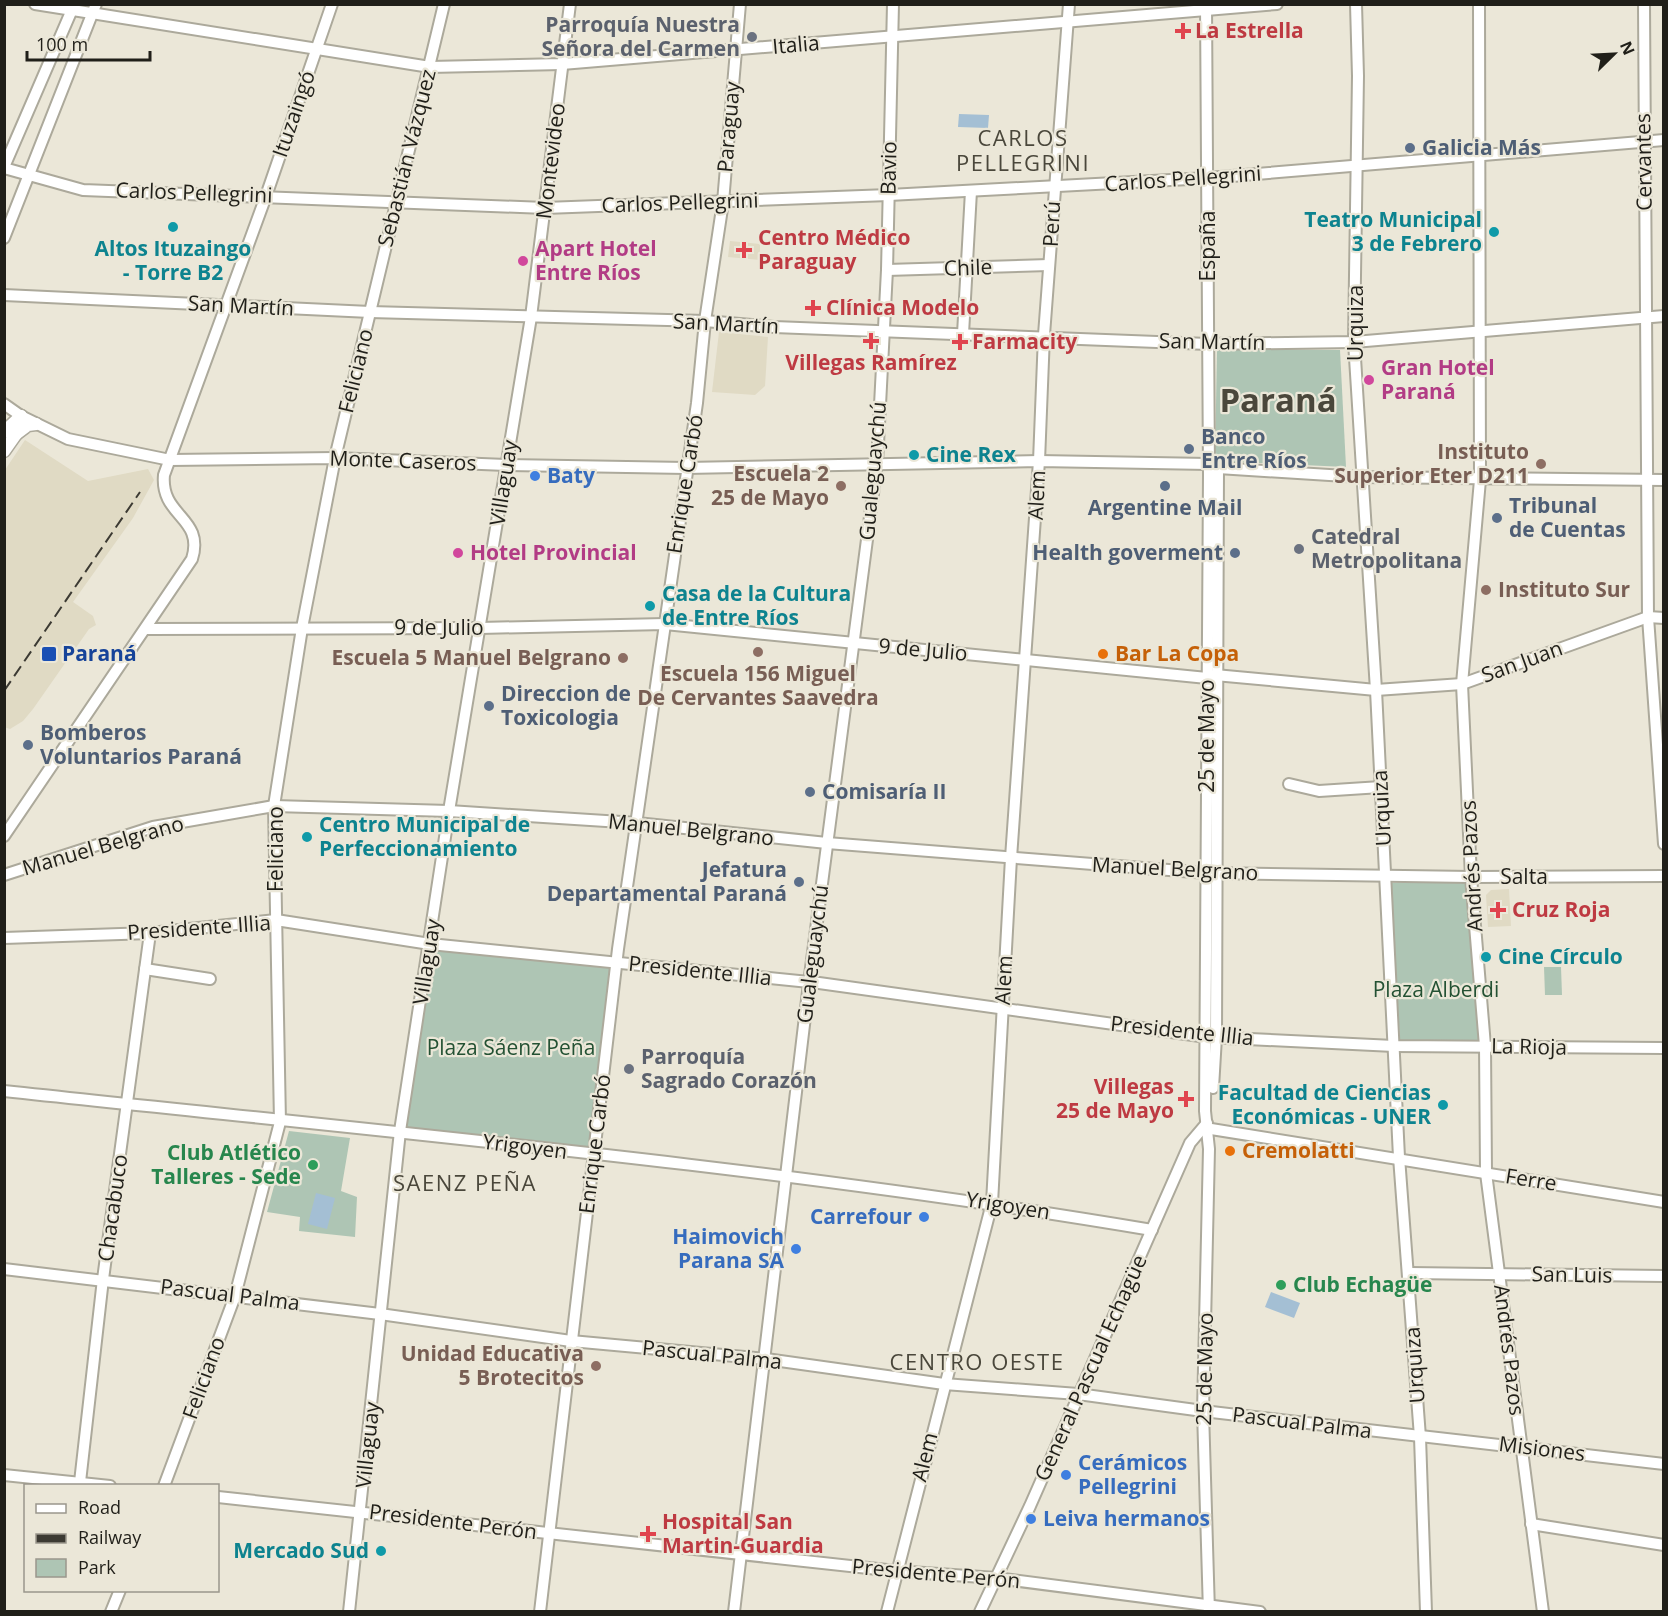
<svg xmlns="http://www.w3.org/2000/svg" width="1668" height="1616" viewBox="0 0 1668 1616" font-family="'Open Sans',sans-serif">
<style>
.built{fill:#e0dac4}
.green{fill:#aec5b4}
.water{fill:#a4bfd4}
.lines{fill:none;stroke-linecap:round;stroke-linejoin:round}
.minor-casing{stroke:#aca99b;stroke-width:14}
.major-casing{stroke:#aca99b;stroke-width:15}
.minor{stroke:#fff;stroke-width:10}
.major{stroke:#fff;stroke-width:12}
.rail{stroke:#3c3a33;stroke-width:2;stroke-dasharray:12 6;stroke-linecap:butt}
.health-dot{fill:#e0444e;stroke:#ebe7d8;stroke-width:2}
.worship-dot{fill:#6b7280;stroke:#ebe7d8;stroke-width:2}
.service-dot{fill:#5c6f8a;stroke:#ebe7d8;stroke-width:2}
.culture-dot{fill:#0f9aa8;stroke:#ebe7d8;stroke-width:2}
.hotel-dot{fill:#d1479c;stroke:#ebe7d8;stroke-width:2}
.education-dot{fill:#8d6e63;stroke:#ebe7d8;stroke-width:2}
.shop-dot{fill:#3f7fe0;stroke:#ebe7d8;stroke-width:2}
.transit-dot{fill:#1a4fb4;stroke:#ebe7d8;stroke-width:2}
.food-dot{fill:#e8710a;stroke:#ebe7d8;stroke-width:2}
.leisure-dot{fill:#2e9e5b;stroke:#ebe7d8;stroke-width:2}
.labels{text-anchor:middle;stroke-width:4.5;stroke-linejoin:round;paint-order:stroke}
.worship-label{font-size:21px;font-weight:bold;fill:#5b616d;stroke:#ebe7d8;text-anchor:start}
.health-label{font-size:21px;font-weight:bold;fill:#be3a42;stroke:#ebe7d8;text-anchor:start}
.street-label{font-size:21px;fill:#201f19;stroke:#ebe7d8}
.service-label{font-size:21px;font-weight:bold;fill:#4e5e75;stroke:#ebe7d8;text-anchor:start}
.culture-label{font-size:21px;font-weight:bold;fill:#0d838f;stroke:#ebe7d8;text-anchor:start}
.hotel-label{font-size:21px;font-weight:bold;fill:#b23c85;stroke:#ebe7d8;text-anchor:start}
.education-label{font-size:21px;font-weight:bold;fill:#785e54;stroke:#ebe7d8;text-anchor:end}
.shop-label{font-size:21px;font-weight:bold;fill:#366cbe;stroke:#ebe7d8;text-anchor:start}
.transit-label{font-size:21px;font-weight:bold;fill:#164399;stroke:#ebe7d8;text-anchor:start}
.food-label{font-size:21px;font-weight:bold;fill:#c56008;stroke:#ebe7d8;text-anchor:start}
.park-label{font-size:21px;fill:#235133;stroke:#ebe7d8}
.leisure-label{font-size:21px;font-weight:bold;fill:#27864d;stroke:#ebe7d8;text-anchor:end}
.neighbourhood-label{font-size:22px;letter-spacing:1.5px;fill:#4a473b;stroke:#ebe7d8}
.town-label{font-size:33px;font-weight:bold;fill:#4a473b;stroke:#ebe7d8}
</style>
<rect width="100%" height="100%" fill="#ebe7d8"/>
<g class="built">
<path d="M730,241L760,244V260L728,257Z"/>
<path d="M719,332L768,337L765,386L755,395L712,392Z"/>
<path d="M25,440L88,481L148,469L154,480L133,518L73,602L93,616L96,625L89,629L33,709L23,721L10,729L4,727L5,470Z"/>
<path d="M1509,889L1511,926L1488,927L1486,895L1491,890Z"/>
</g>
<g class="green">
<path d="M1217,349L1340,350L1346,467L1215,461Z"/>
<path d="M1466,881L1480,1041H1400L1390,883Z"/>
<path d="M431,946L618,967L590,1150L404,1128Z"/>
<path d="M1544,967H1561L1562,995H1545Z"/>
<path d="M289,1131L350,1138L341,1191L357,1197L355,1237L299,1231L300,1217L267,1212Z"/>
</g>
<g class="water">
<path d="M959,114L989,115L988,128L958,127Z"/>
<path d="M316,1193L335,1198L327,1229L308,1224Z"/>
<path d="M1271,1292L1300,1303L1294,1318L1265,1307Z"/>
</g>
<g class="lines">
<defs>
<g id="minor">
<path d="M35,4L430,67L562,64L1277,4"/>
<path d="M1206,4L1209,475L1205,1111L1209,1149L1203,1411L1209,1612"/>
<path d="M1356,4L1358,76L1354,342L1376,690L1399,1157L1420,1437L1426,1612"/>
<path d="M1479,4L1480,480L1462,684L1471,877L1485,1046L1486,1173L1543,1612"/>
<path d="M1644,4L1648,617L1664,844"/>
<path d="M4,167L74,5"/>
<path d="M4,168L83,190L545,208L889,195L1208,178L1664,140"/>
<path d="M4,238L96,4"/>
<path d="M887,270L1049,265"/>
<path d="M4,295L370,312L705,321L774,327L1208,344L1354,342L1664,316"/>
<path d="M963,334L971,191"/>
<path d="M4,404L21,416L68,439L170,460L335,458L506,465L686,468L1039,461L1208,464L1218,468L1361,477L1664,480"/>
<path d="M146,629L480,628L665,624L1207,678L1215,675L1376,690L1462,684L1648,617L1664,618"/>
<path d="M1289,784L1319,791L1381,787"/>
<path d="M4,836L192,559C205,517 160,517 164,475L266,196L332,4"/>
<path d="M4,875L153,827L274,806L449,811L637,823L827,843L1207,873L1471,877L1664,876"/>
<path d="M4,938L150,933L276,920L430,944L819,983L1207,1037L1394,1046L1664,1048"/>
<path d="M145,969L210,979"/>
<path d="M1213,1088L1216,1037L1218,468"/>
<path d="M4,1091C387,1132 772,1166 1152,1230"/>
<path d="M1205,1128L1664,1202"/>
<path d="M4,1269L380,1314L571,1341L766,1359L944,1384L1078,1394L1203,1411L1664,1464"/>
<path d="M1409,1273L1664,1276"/>
<path d="M4,1475L110,1486"/>
<path d="M80,1482L103,1279L150,933"/>
<path d="M164,1486L235,1296L280,1122L274,806L302,628L335,458L444,4"/>
<path d="M218,1497L896,1571L996,1578L1260,1612"/>
<path d="M1531,1524L1664,1545"/>
<path d="M111,1612L120,1590"/>
<path d="M349,1612L400,1131L449,811L531,317L570,4"/>
<path d="M540,1612L618,949L697,403L705,321L723,202L740,4"/>
<path d="M734,1612L809,983L877,463L887,270L893,4"/>
<path d="M887,1612L992,1203L1011,858L1039,461L1044,335L1069,4"/>
<path d="M980,1612L1030,1506L1190,1143L1207,1123"/>
</g>
<g id="major">
<path d="M4,432L21,416"/>
<path d="M16,434L28,425L36,424"/>
<path d="M4,451L16,434L21,416"/>
</g>
</defs>
<use href="#minor" class="minor-casing"/>
<use href="#major" class="major-casing"/>
<use href="#minor" class="minor"/>
<use href="#major" class="major"/>
<path class="rail" d="M4,691L140,492"/>
</g>
<g class="health-dot">
<path d="M1180 22h6v6h6v6h-6v6h-6v-6h-6v-6h6z"/>
<path d="M741 241h6v6h6v6h-6v6h-6v-6h-6v-6h6z"/>
<path d="M810 299h6v6h6v6h-6v6h-6v-6h-6v-6h6z"/>
<path d="M868 332h6v6h6v6h-6v6h-6v-6h-6v-6h6z"/>
<path d="M957 333h6v6h6v6h-6v6h-6v-6h-6v-6h6z"/>
<path d="M1495 901h6v6h6v6h-6v6h-6v-6h-6v-6h6z"/>
<path d="M1183 1090h6v6h6v6h-6v6h-6v-6h-6v-6h6z"/>
<path d="M645 1525h6v6h6v6h-6v6h-6v-6h-6v-6h6z"/>
</g>
<g class="worship-dot">
<circle cx="752" cy="37" r="6"/>
<circle cx="1299" cy="549" r="6"/>
<circle cx="629" cy="1069" r="6"/>
</g>
<g class="service-dot">
<circle cx="1410" cy="148" r="6"/>
<circle cx="1189" cy="449" r="6"/>
<circle cx="1165" cy="486" r="6"/>
<circle cx="1497" cy="518" r="6"/>
<circle cx="1235" cy="553" r="6"/>
<circle cx="489" cy="706" r="6"/>
<circle cx="28" cy="745" r="6"/>
<circle cx="810" cy="792" r="6"/>
<circle cx="799" cy="882" r="6"/>
</g>
<g class="culture-dot">
<circle cx="173" cy="227" r="6"/>
<circle cx="1494" cy="232" r="6"/>
<circle cx="914" cy="455" r="6"/>
<circle cx="650" cy="606" r="6"/>
<circle cx="307" cy="837" r="6"/>
<circle cx="1486" cy="957" r="6"/>
<circle cx="1443" cy="1105" r="6"/>
<circle cx="381" cy="1551" r="6"/>
</g>
<g class="hotel-dot">
<circle cx="523" cy="261" r="6"/>
<circle cx="1369" cy="380" r="6"/>
<circle cx="458" cy="553" r="6"/>
</g>
<g class="education-dot">
<circle cx="1541" cy="464" r="6"/>
<circle cx="841" cy="486" r="6"/>
<circle cx="1486" cy="590" r="6"/>
<circle cx="758" cy="652" r="6"/>
<circle cx="623" cy="658" r="6"/>
<circle cx="596" cy="1366" r="6"/>
</g>
<g class="shop-dot">
<circle cx="535" cy="476" r="6"/>
<circle cx="924" cy="1217" r="6"/>
<circle cx="796" cy="1249" r="6"/>
<circle cx="1066" cy="1475" r="6"/>
<circle cx="1031" cy="1519" r="6"/>
</g>
<rect class="transit-dot" x="41" y="646" width="16" height="16" rx="3"/>
<g class="food-dot">
<circle cx="1103" cy="654" r="6"/>
<circle cx="1230" cy="1151" r="6"/>
</g>
<g class="leisure-dot">
<circle cx="313" cy="1165" r="6"/>
<circle cx="1281" cy="1285" r="6"/>
</g>
<g class="labels">
<g class="worship-label">
<text x="740" y="32" text-anchor="end">Parroquía Nuestra<tspan x="740" dy="24">Señora del Carmen</tspan></text>
<text x="1311" y="544">Catedral<tspan x="1311" dy="24">Metropolitana</tspan></text>
<text x="641" y="1064">Parroquía<tspan x="641" dy="24">Sagrado Corazón</tspan></text>
</g>
<g class="health-label">
<text x="1195" y="38">La Estrella</text>
<text x="758" y="245">Centro Médico<tspan x="758" dy="24">Paraguay</tspan></text>
<text x="826" y="315">Clínica Modelo</text>
<text x="972" y="349">Farmacity</text>
<text x="871" y="370" text-anchor="middle">Villegas Ramírez</text>
<text x="1512" y="917">Cruz Roja</text>
<text x="1174" y="1094" text-anchor="end">Villegas<tspan x="1174" dy="24">25 de Mayo</tspan></text>
<text x="662" y="1529">Hospital San<tspan x="662" dy="24">Martin-Guardia</tspan></text>
</g>
<g class="street-label">
<text transform="translate(796 45) rotate(-5)" y="7">Italia</text>
<text transform="translate(294 114) rotate(-71)" y="7">Ituzaingó</text>
<text transform="translate(729 127) rotate(-85)" y="7">Paraguay</text>
<text transform="translate(407 158) rotate(-76)" y="7">Sebastián Vázquez</text>
<text transform="translate(551 161) rotate(-83)" y="7">Montevideo</text>
<text transform="translate(1644 162) rotate(-91)" y="7">Cervantes</text>
<text transform="translate(889 168) rotate(-89)" y="7">Bavio</text>
<text transform="translate(1183 179) rotate(-4)" y="7">Carlos Pellegrini</text>
<text transform="translate(194 193) rotate(2)" y="7">Carlos Pellegrini</text>
<text transform="translate(680 203) rotate(-2)" y="7">Carlos Pellegrini</text>
<text transform="translate(1052 224) rotate(-87)" y="7">Perú</text>
<text transform="translate(1208 246) rotate(-90)" y="7">España</text>
<text transform="translate(968 268) rotate(-2)" y="7">Chile</text>
<text transform="translate(241 306) rotate(3)" y="7">San Martín</text>
<text transform="translate(1356 323) rotate(-90)" y="7">Urquiza</text>
<text transform="translate(726 324) rotate(3)" y="7">San Martín</text>
<text transform="translate(1212 342) rotate(1)" y="7">San Martín</text>
<text transform="translate(356 371) rotate(-76)" y="7">Feliciano</text>
<text transform="translate(403 461) rotate(2)" y="7">Monte Caseros</text>
<text transform="translate(873 471) rotate(-85)" y="7">Gualeguaychú</text>
<text transform="translate(504 483) rotate(-81)" y="7">Villaguay</text>
<text transform="translate(685 484) rotate(-81)" y="7">Enrique Carbó</text>
<text transform="translate(1037 495) rotate(-87)" y="7">Alem</text>
<text x="439" y="635">9 de Julio</text>
<text transform="translate(923 650) rotate(5)" y="7">9 de Julio</text>
<text transform="translate(1522 662) rotate(-20)" y="7">San Juan</text>
<text transform="translate(1207 736) rotate(-90)" y="7">25 de Mayo</text>
<text transform="translate(1382 808) rotate(-93)" y="7">Urquiza</text>
<text transform="translate(691 830) rotate(6)" y="7">Manuel Belgrano</text>
<text transform="translate(103 846) rotate(-16)" y="7">Manuel Belgrano</text>
<text transform="translate(276 849) rotate(-90)" y="7">Feliciano</text>
<text transform="translate(1472 866) rotate(-93)" y="7">Andrés Pazos</text>
<text transform="translate(1175 869) rotate(3)" y="7">Manuel Belgrano</text>
<text x="1524" y="884">Salta</text>
<text transform="translate(199 928) rotate(-4)" y="7">Presidente Illia</text>
<text transform="translate(813 954) rotate(-83)" y="7">Gualeguaychú</text>
<text transform="translate(427 962) rotate(-81)" y="7">Villaguay</text>
<text transform="translate(700 971) rotate(6)" y="7">Presidente Illia</text>
<text transform="translate(1004 980) rotate(-87)" y="7">Alem</text>
<text transform="translate(1182 1031) rotate(6)" y="7">Presidente Illia</text>
<text transform="translate(1529 1047) rotate(1)" y="7">La Rioja</text>
<text transform="translate(595 1144) rotate(-83)" y="7">Enrique Carbó</text>
<text transform="translate(525 1147) rotate(7)" y="7">Yrigoyen</text>
<text transform="translate(1531 1180) rotate(9)" y="7">Ferre</text>
<text transform="translate(1008 1206) rotate(9)" y="7">Yrigoyen</text>
<text transform="translate(113 1208) rotate(-82)" y="7">Chacabuco</text>
<text transform="translate(1572 1275) rotate(1)" y="7">San Luis</text>
<text transform="translate(230 1295) rotate(7)" y="7">Pascual Palma</text>
<text transform="translate(1509 1350) rotate(83)" y="7">Andrés Pazos</text>
<text transform="translate(712 1355) rotate(6)" y="7">Pascual Palma</text>
<text transform="translate(1415 1365) rotate(-94)" y="7">Urquiza</text>
<text transform="translate(1091 1368) rotate(-66)" y="7">General Pascual Echagüe</text>
<text transform="translate(1205 1369) rotate(-89)" y="7">25 de Mayo</text>
<text transform="translate(204 1378) rotate(-70)" y="7">Feliciano</text>
<text transform="translate(1302 1423) rotate(7)" y="7">Pascual Palma</text>
<text transform="translate(368 1445) rotate(-84)" y="7">Villaguay</text>
<text transform="translate(1542 1449) rotate(7)" y="7">Misiones</text>
<text transform="translate(925 1457) rotate(-76)" y="7">Alem</text>
<text transform="translate(453 1522) rotate(7)" y="7">Presidente Perón</text>
<text transform="translate(936 1574) rotate(5)" y="7">Presidente Perón</text>
</g>
<g class="service-label">
<text x="1422" y="155">Galicia Más</text>
<text x="1201" y="444">Banco<tspan x="1201" dy="24">Entre Ríos</tspan></text>
<text x="1509" y="513">Tribunal<tspan x="1509" dy="24">de Cuentas</tspan></text>
<text x="1165" y="515" text-anchor="middle">Argentine Mail</text>
<text x="1223" y="560" text-anchor="end">Health goverment</text>
<text x="501" y="701">Direccion de<tspan x="501" dy="24">Toxicologia</tspan></text>
<text x="40" y="740">Bomberos<tspan x="40" dy="24">Voluntarios Paraná</tspan></text>
<text x="822" y="799">Comisaría II</text>
<text x="787" y="877" text-anchor="end">Jefatura<tspan x="787" dy="24">Departamental Paraná</tspan></text>
</g>
<g class="culture-label">
<text x="1482" y="227" text-anchor="end">Teatro Municipal<tspan x="1482" dy="24">3 de Febrero</tspan></text>
<text x="173" y="256" text-anchor="middle">Altos Ituzaingo<tspan x="173" dy="24">- Torre B2</tspan></text>
<text x="926" y="462">Cine Rex</text>
<text x="662" y="601">Casa de la Cultura<tspan x="662" dy="24">de Entre Ríos</tspan></text>
<text x="319" y="832">Centro Municipal de<tspan x="319" dy="24">Perfeccionamiento</tspan></text>
<text x="1498" y="964">Cine Círculo</text>
<text x="1431" y="1100" text-anchor="end">Facultad de Ciencias<tspan x="1431" dy="24">Económicas - UNER</tspan></text>
<text x="369" y="1558" text-anchor="end">Mercado Sud</text>
</g>
<g class="hotel-label">
<text x="535" y="256">Apart Hotel<tspan x="535" dy="24">Entre Ríos</tspan></text>
<text x="1381" y="375">Gran Hotel<tspan x="1381" dy="24">Paraná</tspan></text>
<text x="470" y="560">Hotel Provincial</text>
</g>
<g class="education-label">
<text x="1529" y="459">Instituto<tspan x="1529" dy="24">Superior Eter D211</tspan></text>
<text x="829" y="481">Escuela 2<tspan x="829" dy="24">25 de Mayo</tspan></text>
<text x="1498" y="597" text-anchor="start">Instituto Sur</text>
<text x="611" y="665">Escuela 5 Manuel Belgrano</text>
<text x="758" y="681" text-anchor="middle">Escuela 156 Miguel<tspan x="758" dy="24">De Cervantes Saavedra</tspan></text>
<text x="584" y="1361">Unidad Educativa<tspan x="584" dy="24">5 Brotecitos</tspan></text>
</g>
<g class="shop-label">
<text x="547" y="483">Baty</text>
<text x="912" y="1224" text-anchor="end">Carrefour</text>
<text x="784" y="1244" text-anchor="end">Haimovich<tspan x="784" dy="24">Parana SA</tspan></text>
<text x="1078" y="1470">Cerámicos<tspan x="1078" dy="24">Pellegrini</tspan></text>
<text x="1043" y="1526">Leiva hermanos</text>
</g>
<g class="transit-label">
<text x="62" y="661">Paraná</text>
</g>
<g class="food-label">
<text x="1115" y="661">Bar La Copa</text>
<text x="1242" y="1158">Cremolatti</text>
</g>
<g class="park-label">
<text x="1436" y="997">Plaza Alberdi</text>
<text x="511" y="1055">Plaza Sáenz Peña</text>
</g>
<g class="leisure-label">
<text x="301" y="1160">Club Atlético<tspan x="301" dy="24">Talleres - Sede</tspan></text>
<text x="1293" y="1292" text-anchor="start">Club Echagüe</text>
</g>
<g class="neighbourhood-label">
<text x="1023" y="146">CARLOS<tspan x="1023" dy="25">PELLEGRINI</tspan></text>
<text x="465" y="1191">SAENZ PEÑA</text>
<text x="977" y="1370">CENTRO OESTE</text>
</g>
<g class="town-label">
<text x="1278" y="412">Paraná</text>
</g>
</g>
<rect width="1668" height="1616" fill="none" stroke="#201f19" stroke-width="12"/>
<rect x="24" y="1484" width="195" height="108" fill="#ebe7d8" stroke="#9a978c" stroke-width="1.5"/>
<rect x="36" y="1504" width="30" height="9" fill="#ffffff" stroke="#9a978c" stroke-width="1.5"/>
<text x="78" y="1514" font-size="18" fill="#201f19">Road</text>
<rect x="36" y="1534" width="30" height="9" fill="#3c3a33" stroke="#9a978c" stroke-width="1.5"/>
<text x="78" y="1544" font-size="18" fill="#201f19">Railway</text>
<rect x="36" y="1559" width="30" height="18" fill="#aec5b4" stroke="#9a978c" stroke-width="1.5"/>
<text x="78" y="1574" font-size="18" fill="#201f19">Park</text>
<g transform="translate(1614 54) rotate(66)" stroke="#ebe7d8" stroke-width="4.5" paint-order="stroke">
<path d="M0-4.5L10 22L0 15L-10 22Z" fill="#201f19"/>
<text y="-9" font-size="16" font-weight="bold" text-anchor="middle" fill="#201f19">N</text>
</g>
<path d="M27 51v9h123v-9" fill="none" stroke="#201f19" stroke-width="3"/>
<text x="36" y="51" font-size="18" fill="#201f19" stroke="#ebe7d8" stroke-width="4.5" paint-order="stroke">100 m</text>
</svg>
